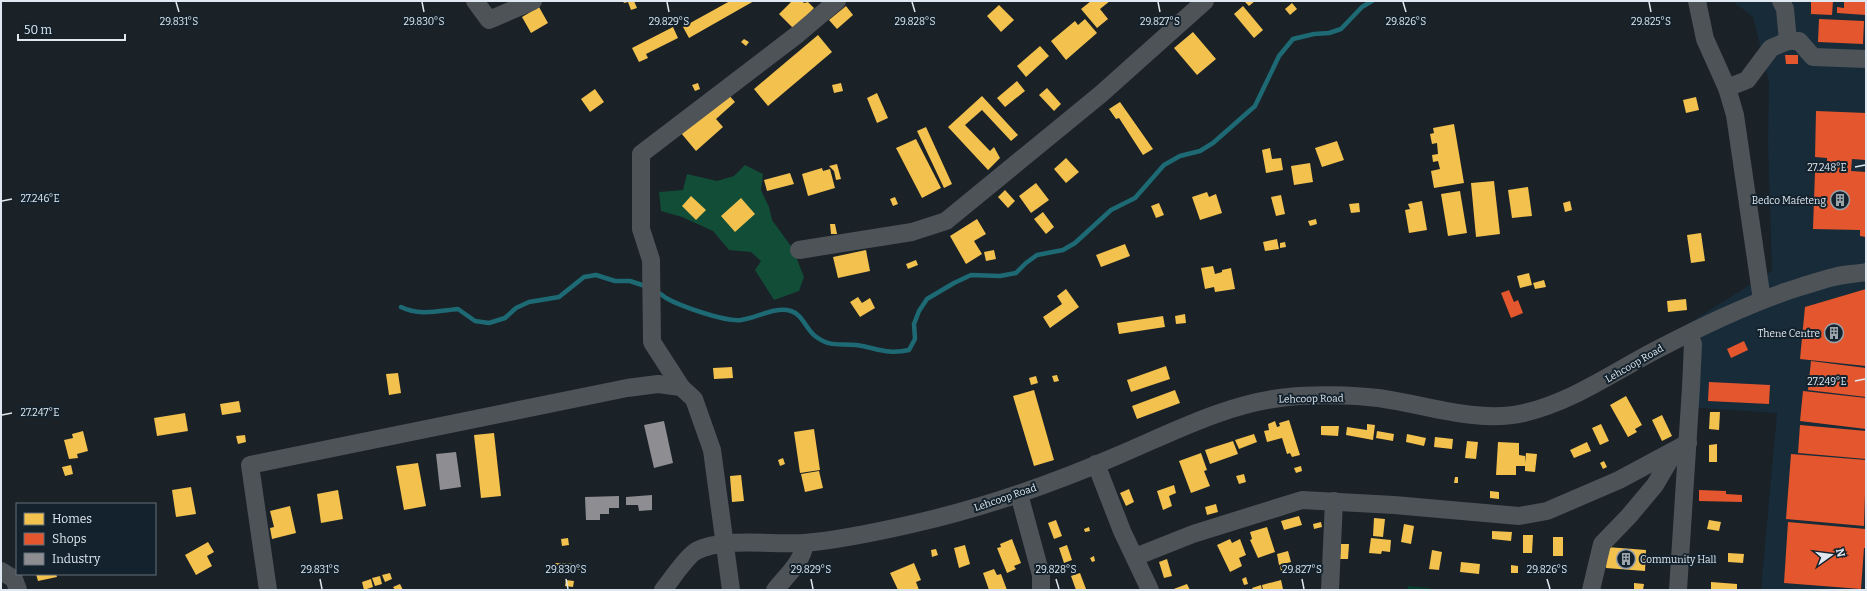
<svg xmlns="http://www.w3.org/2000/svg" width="1867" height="591" viewBox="0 0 1867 591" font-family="Bitter,serif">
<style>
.built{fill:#182b39}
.green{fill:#053e2b}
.forest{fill:#124d37}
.homes{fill:#f2c14e}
.shops{fill:#e4572e}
.industry{fill:#8d8d92}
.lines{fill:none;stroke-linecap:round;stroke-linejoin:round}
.stream{stroke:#1d6a75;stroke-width:4.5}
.minor{stroke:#4e5358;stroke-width:18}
.ticks{fill:none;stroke:#dfe8f0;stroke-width:1.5}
.labels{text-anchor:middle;stroke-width:4;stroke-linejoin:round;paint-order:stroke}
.poi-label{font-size:10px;fill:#dfe8f0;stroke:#14222d;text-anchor:end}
.street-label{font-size:10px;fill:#dfe8f0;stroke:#14222d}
.ticks-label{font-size:10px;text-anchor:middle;fill:#dfe8f0;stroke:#14222d;stroke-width:4;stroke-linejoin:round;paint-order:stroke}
</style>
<rect width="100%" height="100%" fill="#1a2127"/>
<path class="built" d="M1732,1H1866V590H1761L1777,413L1684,407L1683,327L1772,271L1768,144L1769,82L1753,17Z"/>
<path class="green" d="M1408,586L1445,590H1407Z"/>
<path class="forest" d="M745,165L763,174L761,190L769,207L772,220L793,249L804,277L799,291L774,300L755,270L761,261L751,252L729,250L713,231L682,217L661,211L659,192L683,190L687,174L717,181L734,176Z"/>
<g class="homes">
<path d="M623,1H634L637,8L631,10L628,2L624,3Z"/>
<path d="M730,1H754L689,38L683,27Z"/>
<path d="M792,1H802L804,3L808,2L814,8L794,29L779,14Z"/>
<path d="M1091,1H1110L1100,9L1108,19L1097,28L1081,9Z"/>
<path d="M1244,1H1255L1249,6Z"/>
<path d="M1292,3L1297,9L1290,15L1285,9Z"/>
<path d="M999,5L1014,20L1001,32L987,16Z"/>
<path d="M846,6L853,15L837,29L829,20Z"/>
<path d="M1243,6L1263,30L1254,38L1234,14Z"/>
<path d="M539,7L548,23L531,33L522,17Z"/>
<path d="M1085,19L1097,33L1066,60L1051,41L1075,21L1078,25Z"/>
<path d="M673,27L678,38L646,54L648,58L639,62L632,48Z"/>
<path d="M1193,32L1216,59L1197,75L1174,48Z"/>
<path d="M818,35L832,52L768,106L754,89Z"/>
<path d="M744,39L749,42L746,46L741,42Z"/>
<path d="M1040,46L1049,56L1026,77L1017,66Z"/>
<path d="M1017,81L1025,91L1005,107L997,98Z"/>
<path d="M698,83L700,89L695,91L692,85Z"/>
<path d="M841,83L843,91L834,93L832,85Z"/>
<path d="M1047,88L1061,104L1054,111L1039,95Z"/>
<path d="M595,89L604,102L590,112L581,99Z"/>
<path d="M727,93L735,102L716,119L723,127L696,151L681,133Z"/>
<path d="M877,93L888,118L877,123L867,98Z"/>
<path d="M982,96L1018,135L1011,141L982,110L965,125L990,151L994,147L1000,158L988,170L948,127Z"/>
<path d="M1696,97L1699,110L1686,113L1683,100Z"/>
<path d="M1120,102L1153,149L1143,155L1119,118L1116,119L1109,109Z"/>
<path d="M1454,124L1464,183L1434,188L1431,171L1440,169L1438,161L1433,162L1432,155L1438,154L1437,143L1432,144L1430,134L1434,133L1433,128Z"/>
<path d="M926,127L952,184L944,188L917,131Z"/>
<path d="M916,139L941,188L922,198L896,148Z"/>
<path d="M1337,141L1344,160L1322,167L1315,148Z"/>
<path d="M1270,148L1272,159L1281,158L1283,170L1266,173L1262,150Z"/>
<path d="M1066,158L1079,172L1066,183L1054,169Z"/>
<path d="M1310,163L1313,182L1294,185L1291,166Z"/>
<path d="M837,164L841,179L836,180L834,171L829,166Z"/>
<path d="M822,168L823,171L830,169L835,188L808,196L802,174Z"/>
<path d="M790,173L794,184L767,191L764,180Z"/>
<path d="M1494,181L1500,234L1476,237L1471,183Z"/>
<path d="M1036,183L1049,200L1031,213L1019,196Z"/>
<path d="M1528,187L1532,216L1512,218L1508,190Z"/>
<path d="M1005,190L1015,201L1008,208L998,197Z"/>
<path d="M1460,191L1467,233L1448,236L1441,194Z"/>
<path d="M1207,192L1209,197L1216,194L1222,213L1200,220L1192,197Z"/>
<path d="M1281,195L1285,214L1276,216L1271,197Z"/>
<path d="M691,196L706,210L696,220L682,206Z"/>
<path d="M895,197L898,204L893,206L890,199Z"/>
<path d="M741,198L755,214L735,232L721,216Z"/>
<path d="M1422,201L1427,230L1409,233L1405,210L1410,209L1408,204Z"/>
<path d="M1570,201L1572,210L1565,212L1563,203Z"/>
<path d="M1159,203L1164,215L1156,218L1151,206Z"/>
<path d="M1359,203L1360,212L1351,213L1349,204Z"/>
<path d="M1043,212L1054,227L1046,234L1034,219Z"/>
<path d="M977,219L986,234L974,241L982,254L966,264L950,236Z"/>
<path d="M1316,219L1317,224L1310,226L1308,221Z"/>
<path d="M830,224H835L837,234H831Z"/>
<path d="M1701,233L1705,261L1691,263L1687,235Z"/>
<path d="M1277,239L1279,249L1265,251L1263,242Z"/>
<path d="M1285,242L1286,247L1280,248V243Z"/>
<path d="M1125,244L1130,256L1101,267L1096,255Z"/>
<path d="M866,250L870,271L838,278L833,257Z"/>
<path d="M994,250L996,259L986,261L984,252Z"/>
<path d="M916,260L918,265L908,269L906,264Z"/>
<path d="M1213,266L1215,274L1222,272V270L1231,268L1235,289L1215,292L1214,287L1205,289L1201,268Z"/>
<path d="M1529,273L1532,285L1520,288L1517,276Z"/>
<path d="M1544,280L1546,287L1535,289L1533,283Z"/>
<path d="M1066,289L1079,307L1050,328L1043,317L1062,304L1057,296Z"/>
<path d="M858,297L862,303L870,298L875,308L860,317L850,302Z"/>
<path d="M1686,299L1687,310L1668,312L1667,301Z"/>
<path d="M1185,314L1186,323L1176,324L1175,316Z"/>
<path d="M1163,316L1165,327L1119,334L1117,323Z"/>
<path d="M1166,366L1170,379L1131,392L1127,380Z"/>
<path d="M732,367L733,378L714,379L713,368Z"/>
<path d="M398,373L401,393L389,395L386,374Z"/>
<path d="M1057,375L1059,381L1054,382L1052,376Z"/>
<path d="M1036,376L1038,383L1031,385L1029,378Z"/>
<path d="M1034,390L1054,460L1034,466L1013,396Z"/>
<path d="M1175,390L1180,403L1137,419L1132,406Z"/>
<path d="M1626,396L1642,425L1635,429L1637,432L1628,437L1610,405Z"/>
<path d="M239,401L241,412L222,415L220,404Z"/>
<path d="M1710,412H1720L1719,430L1709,429Z"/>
<path d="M185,413L188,431L157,436L154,418Z"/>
<path d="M1662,415L1672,436L1662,441L1652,420Z"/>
<path d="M1289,420L1300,455L1292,457L1290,453L1287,454L1282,438L1267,442L1264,431L1269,430L1268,424L1275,421L1277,427L1280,426L1279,423Z"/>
<path d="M1367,424L1375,425L1373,440L1346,435L1347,427L1367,430Z"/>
<path d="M1601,424L1609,441L1600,445L1592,428Z"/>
<path d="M1321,426H1339L1338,436L1321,435Z"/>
<path d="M814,429L820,470L800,473L794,432Z"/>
<path d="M83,431L88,451L77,454L78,458L69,459L64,440L73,438L72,434Z"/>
<path d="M1377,431L1394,434L1393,441L1376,438Z"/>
<path d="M494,433L501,496L481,498L474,435Z"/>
<path d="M1254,434L1257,442L1239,449L1235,440Z"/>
<path d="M1407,434L1426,438L1424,446L1406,442Z"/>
<path d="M245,435L246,442L238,444L236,436Z"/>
<path d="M1435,437L1453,439L1452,449L1434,447Z"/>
<path d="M1233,441L1238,454L1210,464L1205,450Z"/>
<path d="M1467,441L1478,442L1476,459L1465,458Z"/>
<path d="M1498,442L1519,443V455L1525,456V463L1526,453L1537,454L1535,472L1525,471V466H1516V475H1496Z"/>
<path d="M1587,442L1591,451L1574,458L1570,450Z"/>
<path d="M1717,444V462H1709V445Z"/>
<path d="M1201,453L1207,470L1204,471L1210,486L1191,493L1179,461Z"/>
<path d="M783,458L785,464L780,466L778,460Z"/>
<path d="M1604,461L1607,467L1603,469L1600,463Z"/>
<path d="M418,463L426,506L404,510L396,466Z"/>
<path d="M71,465L73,474L65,476L62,467Z"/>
<path d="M1301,466L1302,471L1296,473L1294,468Z"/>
<path d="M819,471L823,488L805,492L801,474Z"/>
<path d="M1244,474L1246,482L1239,484L1236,476Z"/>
<path d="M741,475L744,501L732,502L730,476Z"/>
<path d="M1455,477H1458V483H1454Z"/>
<path d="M1174,485L1176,493L1169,496L1172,506L1163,510L1157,491Z"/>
<path d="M191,487L196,514L176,517L172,490Z"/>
<path d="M1129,489L1134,502L1126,506L1120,493Z"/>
<path d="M338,490L343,519L321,523L317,494Z"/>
<path d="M1490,491L1499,492V499L1490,498Z"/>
<path d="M1216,504L1218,512L1207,515L1205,507Z"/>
<path d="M290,506L296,533L272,539L270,528L274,527L270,511Z"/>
<path d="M1299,516L1302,525L1284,530L1281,521Z"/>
<path d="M1374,518L1385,519L1383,537L1373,536Z"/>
<path d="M1056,520L1062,536L1054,539L1048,523Z"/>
<path d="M1709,520L1721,522L1719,531L1707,529Z"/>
<path d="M1321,522L1322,527L1314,529L1313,524Z"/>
<path d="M1404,524L1414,526L1411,544L1401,542Z"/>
<path d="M1089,527L1090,531L1085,532L1084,529Z"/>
<path d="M1267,527L1275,552L1258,558L1250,540L1252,539L1250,532Z"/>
<path d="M1492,531L1512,532L1511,541L1492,539Z"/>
<path d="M1523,535H1533L1532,553H1523Z"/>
<rect x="1553" y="537" width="10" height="19"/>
<path d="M568,538L569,545L562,546L561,539Z"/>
<path d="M1371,538L1391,540L1390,552L1382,551L1381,554L1369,553Z"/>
<path d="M1012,539L1021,563L1014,566L1016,569L1007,573L997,548L1001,547L1000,544Z"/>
<path d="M1230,539L1232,543L1240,539L1246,555L1239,558L1242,566L1230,572L1217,545Z"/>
<path d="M208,542L214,552L207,556L212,566L196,575L185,555Z"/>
<path d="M1341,544H1349L1348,559H1340Z"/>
<path d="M965,545L970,564L959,568L954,548Z"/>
<path d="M1067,545L1072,560L1064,563L1059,548Z"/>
<path d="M1607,547L1646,550L1645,571L1606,568Z"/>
<path d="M936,549L938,555L932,557L931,550Z"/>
<path d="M1432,550L1442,552L1439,570L1429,569Z"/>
<path d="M1288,551L1291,562L1279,565L1277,554Z"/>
<path d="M1728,553L1744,554L1743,563L1728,562Z"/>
<path d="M1094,556L1095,561L1092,562L1090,558Z"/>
<path d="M1167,559L1172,576L1164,578L1159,562Z"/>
<path d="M1461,562L1480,564L1479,574L1460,572Z"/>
<path d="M555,563L582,564V570L555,569Z"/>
<path d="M914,563L921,580L916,582L919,590H898L890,573Z"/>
<path d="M546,564H552V569L546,570Z"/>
<path d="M1285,565L1287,569L1281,571L1280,566Z"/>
<path d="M1511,565L1518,566V573H1511Z"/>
<path d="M994,569L997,575L1001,574L1007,590H989L983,573Z"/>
<path d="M390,573L392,579L385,582L382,575Z"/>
<path d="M1080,573L1086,589L1076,590L1071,576Z"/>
<path d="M36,574H56L57,577L38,581Z"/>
<path d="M380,576L382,584L375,586L372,578Z"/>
<path d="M1246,577L1248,584L1244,585L1242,579Z"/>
<path d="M371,579L373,587L364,590L362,582Z"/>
<path d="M566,580L574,581L573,587L565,586Z"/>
<path d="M1281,580L1283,589L1263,590L1262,585Z"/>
<path d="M1711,582L1737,584V590H1711Z"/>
<path d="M1634,583L1644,584L1643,590H1634Z"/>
<path d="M400,584L403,590H395L393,587Z"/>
<path d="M1187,584L1190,590H1171Z"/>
<path d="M1261,585L1262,590H1253L1252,588Z"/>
</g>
<g class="shops">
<path d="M1811,1H1833L1832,15L1811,14Z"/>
<path d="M1844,1H1866V15L1837,13V7L1844,8Z"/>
<path d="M1819,19L1864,21L1863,44L1818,42Z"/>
<path d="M1785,55H1798V64H1786Z"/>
<path d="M1816,111L1866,113V160L1852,159L1851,171L1866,172V237L1860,236V230L1813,229L1815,172H1827V158L1815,157Z"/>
<path d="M1866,289V366L1800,359L1805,307Z"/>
<path d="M1509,290L1514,302L1518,300L1523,313L1511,318L1501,293Z"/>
<path d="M1744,341L1748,350L1731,358L1727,349Z"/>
<path d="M1811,361L1866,368V397L1808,390Z"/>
<path d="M1709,382L1770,385L1769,404L1708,401Z"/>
<path d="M1803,391L1866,398V429L1800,421Z"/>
<path d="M1800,425L1866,431V459L1798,453Z"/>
<path d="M1791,454L1866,460L1864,526L1786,519Z"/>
<path d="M1699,490L1726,491V494L1742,495V502L1699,501Z"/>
<path d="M1788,522L1866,529V548H1864L1861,589L1784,583Z"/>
</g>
<g class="industry">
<path d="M664,421L673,463L654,468L644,425Z"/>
<path d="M456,452L461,487L440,490L436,454Z"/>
<path d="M652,495V510L639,511L638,505H626V497Z"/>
<path d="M619,496V508H609V514H600V520H586L585,497Z"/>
</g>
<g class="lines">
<g class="stream">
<path d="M656,291C660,293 663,296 666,298C680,306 725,322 741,320C758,318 774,306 791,311C802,314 806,329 815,336C831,348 839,343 856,345C877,348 887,355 909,350L915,339L914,324L919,311L927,299L954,283L971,275L1000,276L1016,273L1026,263L1037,255L1063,250L1075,243L1111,210L1135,198L1164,165L1180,156L1200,151L1213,143L1255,106L1279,56L1293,39L1314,34L1329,33L1341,29L1362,7L1372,1"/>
<path d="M401,307C419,316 438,311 458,309L475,321L489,323L505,318L516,308L529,302L559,297L584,277L596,275L615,281H630L648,287"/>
</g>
<g class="minor">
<path d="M475,1L489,20L533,1"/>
<path d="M1697,1L1705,39L1727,88L1735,115L1762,300"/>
<path d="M1781,1L1785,9L1788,41"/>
<path d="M1727,88L1747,80L1771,48L1788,41H1799L1813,57L1866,59"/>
<path d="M799,250L912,232L946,221L1101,94L1205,1"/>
<path d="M681,387L652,342L651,260L641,229V154L798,34L837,1"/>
<path d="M1096,464L1122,531L1150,590"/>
<path d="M1019,494L1041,575V590"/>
<path d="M1135,557L1193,534L1302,500L1394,505L1519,516L1547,511L1619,480L1688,443"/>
<path d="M1,571L14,579L18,590"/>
<path d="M268,590L250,465L627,388L658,384L681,387L694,399L712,450L731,590"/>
<path d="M663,590C672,579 685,558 696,551C722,537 775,545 804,543C840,540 877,532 912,524C983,508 1052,484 1119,455C1173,432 1228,403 1288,397C1312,394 1353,395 1378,398C1424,404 1478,424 1524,413C1575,401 1616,370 1662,347C1708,323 1754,301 1803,286C1814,283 1824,279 1834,277C1845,274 1856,274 1866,272"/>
<path d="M775,590C787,575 802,563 805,543"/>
<path d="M1330,590L1334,501"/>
<path d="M1591,590L1602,544L1629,516L1655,485L1675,451"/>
<path d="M1678,590L1691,387L1693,344L1689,334"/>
</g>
</g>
<path class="ticks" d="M176,2L179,12M422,2L424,12M667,2L669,12M912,2L915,12M1158,2L1160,12M1403,2L1406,12M1649,2L1651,12M1855,167L1865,165M2,201L12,199M1855,381L1865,379M2,415L12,413M320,579L322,589M566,579L568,589M811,579L813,589M1056,579L1059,589M1302,579L1304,589M1547,579L1550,589"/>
<defs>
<symbol id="building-ring" viewBox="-11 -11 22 22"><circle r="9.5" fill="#14222d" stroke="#9aa2aa" stroke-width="1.5"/><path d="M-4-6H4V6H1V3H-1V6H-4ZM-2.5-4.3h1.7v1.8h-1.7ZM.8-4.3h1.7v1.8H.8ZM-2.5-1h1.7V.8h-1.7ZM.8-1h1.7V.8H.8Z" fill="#9aa2aa"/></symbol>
</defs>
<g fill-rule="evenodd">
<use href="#building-ring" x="1829" y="189" width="22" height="22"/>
<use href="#building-ring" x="1823" y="322" width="22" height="22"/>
<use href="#building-ring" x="1615" y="548" width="22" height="22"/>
</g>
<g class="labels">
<g class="poi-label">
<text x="1826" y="204">Bedco Mafeteng</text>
<text x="1820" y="337">Thene Centre</text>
<text x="1640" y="563" text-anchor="start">Community Hall</text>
</g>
<g class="street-label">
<text transform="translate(1634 363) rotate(-30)" y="4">Lehcoop Road</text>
<text transform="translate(1311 398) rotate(-1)" y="4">Lehcoop Road</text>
<text transform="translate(1005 497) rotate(-19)" y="4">Lehcoop Road</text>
</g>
</g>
<g class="ticks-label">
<text x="179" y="25">29.831°S</text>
<text x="424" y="25">29.830°S</text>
<text x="669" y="25">29.829°S</text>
<text x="915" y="25">29.828°S</text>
<text x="1160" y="25">29.827°S</text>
<text x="1406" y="25">29.826°S</text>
<text x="1651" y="25">29.825°S</text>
<text x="1827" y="171">27.248°E</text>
<text x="40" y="202">27.246°E</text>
<text x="1827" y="385">27.249°E</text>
<text x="40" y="416">27.247°E</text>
<text x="320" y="573">29.831°S</text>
<text x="566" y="573">29.830°S</text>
<text x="811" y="573">29.829°S</text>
<text x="1056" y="573">29.828°S</text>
<text x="1302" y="573">29.827°S</text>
<text x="1547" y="573">29.826°S</text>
</g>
<rect width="1867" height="591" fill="none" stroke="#dfe8f0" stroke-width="4"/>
<rect x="16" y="503" width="140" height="72" fill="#14222d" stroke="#65717b"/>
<rect x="24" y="513" width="20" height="12" fill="#f2c14e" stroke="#65717b"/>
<text x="52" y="523" font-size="12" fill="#dfe8f0">Homes</text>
<rect x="24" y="533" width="20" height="12" fill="#e4572e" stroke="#65717b"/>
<text x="52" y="543" font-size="12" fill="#dfe8f0">Shops</text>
<rect x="24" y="553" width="20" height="12" fill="#8d8d92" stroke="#65717b"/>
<text x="52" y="563" font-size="12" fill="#dfe8f0">Industry</text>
<g transform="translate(1831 555) rotate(76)" stroke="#14222d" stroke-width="3" paint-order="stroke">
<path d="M0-3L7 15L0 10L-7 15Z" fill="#dfe8f0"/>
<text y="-6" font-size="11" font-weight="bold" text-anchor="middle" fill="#dfe8f0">N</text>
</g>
<path d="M18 34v6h107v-6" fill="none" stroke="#dfe8f0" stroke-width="2"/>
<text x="24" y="34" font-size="12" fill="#dfe8f0" stroke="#14222d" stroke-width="3" paint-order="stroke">50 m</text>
</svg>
